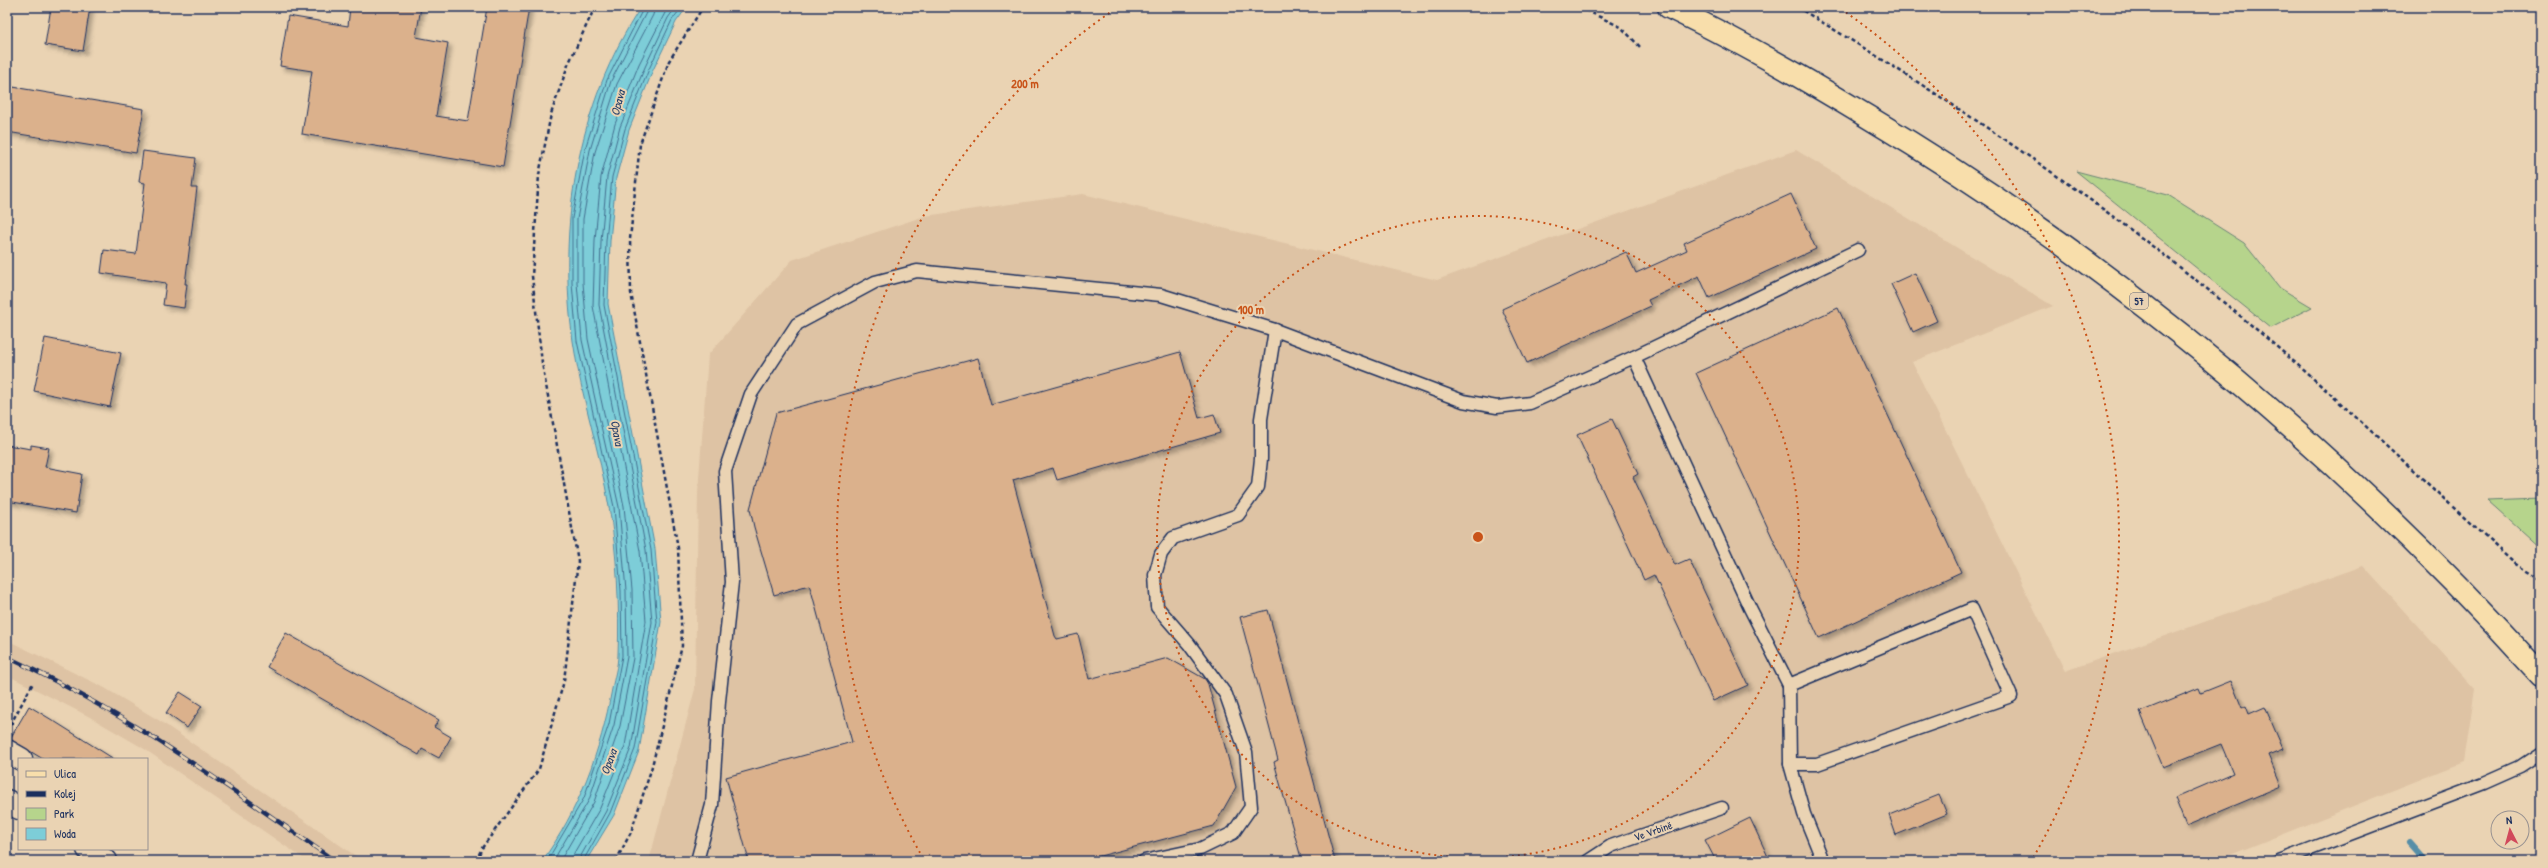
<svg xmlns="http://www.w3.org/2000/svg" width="2548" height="868" viewBox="0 0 2548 868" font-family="'Patrick Hand',sans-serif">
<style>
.built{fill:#dec3a4}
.green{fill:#b6d48c;stroke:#688275}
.water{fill:#7dcdd8;stroke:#568ea7}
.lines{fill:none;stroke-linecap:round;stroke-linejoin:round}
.shore{stroke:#426e8f;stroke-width:1}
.stream{stroke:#568ea7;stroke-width:6}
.building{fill:#dbb18c;stroke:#1b2f5e;filter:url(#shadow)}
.service-casing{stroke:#1b2f5e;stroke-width:15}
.minor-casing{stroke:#1b2f5e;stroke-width:25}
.primary-casing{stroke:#1b2f5e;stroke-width:25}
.path{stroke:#1b2f5e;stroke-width:2.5;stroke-dasharray:4 3;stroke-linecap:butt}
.service{stroke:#ead3b3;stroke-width:12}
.minor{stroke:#ead3b3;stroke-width:22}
.primary{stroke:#f8deab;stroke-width:22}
.rail-casing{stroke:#1b2f5e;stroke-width:4.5}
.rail{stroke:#ead3b3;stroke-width:3;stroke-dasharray:9;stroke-linecap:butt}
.ring{fill:none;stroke:#c95318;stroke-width:2;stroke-dasharray:2 4}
.labels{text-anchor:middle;stroke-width:4;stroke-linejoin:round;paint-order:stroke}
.shield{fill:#ead3b3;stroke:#596078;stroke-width:1}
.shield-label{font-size:10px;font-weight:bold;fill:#1b2f5e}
.street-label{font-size:11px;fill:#1b2f5e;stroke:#ead3b3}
.water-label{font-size:12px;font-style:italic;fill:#253f6a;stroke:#ead3b3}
.centre{fill:#c95318;stroke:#ead3b3;stroke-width:2}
.ring-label{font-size:12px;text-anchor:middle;font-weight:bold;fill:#c95318;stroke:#ead3b3;stroke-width:4;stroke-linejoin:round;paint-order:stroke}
</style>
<defs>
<filter id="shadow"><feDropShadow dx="3.5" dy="3.5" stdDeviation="2" flood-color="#0004"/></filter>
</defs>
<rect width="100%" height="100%" fill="#ead3b3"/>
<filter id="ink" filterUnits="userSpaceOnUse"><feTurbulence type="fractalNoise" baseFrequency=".025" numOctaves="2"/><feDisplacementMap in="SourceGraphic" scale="8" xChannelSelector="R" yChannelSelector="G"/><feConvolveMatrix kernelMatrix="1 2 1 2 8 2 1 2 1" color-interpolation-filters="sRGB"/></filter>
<g filter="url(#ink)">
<g class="built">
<path d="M1796,150L2053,306L1912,362L2065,671L2363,566L2475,689L2464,762L2215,861H649L695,689L698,492L708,355L792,260L925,216L1083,194L1437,280Z"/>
<path d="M7,640L103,687L160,721L363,861H307L143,748L88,716L7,675Z"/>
</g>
<g class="green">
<path d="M2076,171L2168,195L2244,243L2280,288L2312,307L2271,328Z"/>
<path d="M2541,498V549L2487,500Z"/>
</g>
<path class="water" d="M641,7H687L676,22L653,70L629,130L616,178L610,241L608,304L655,549L661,622L639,751L614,815L586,861H542C579,811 601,750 612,689C614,678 618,666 618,654C620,611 617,549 609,507C600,451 581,397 573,341C557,228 577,104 641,7Z"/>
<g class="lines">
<g class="shore">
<path d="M547,861L584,798L609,724L622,656L621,591L614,507L577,341L572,283V218L585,149L607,80L644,7"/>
<path d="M553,861L589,800L614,725L627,657L626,591L619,507L582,340L577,283V219L590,150L611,81L649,7"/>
<path d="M560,861L594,802L620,726L633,658L632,590L624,506L588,339L583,283V219L595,152L617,84L653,15L655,7"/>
<path d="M572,861L574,853L600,808L625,746L646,621L640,551L593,306L595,240L601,177L615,124L639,64L668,7"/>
<path d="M578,861L606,811L631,748L652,622L646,550L599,305L601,241L607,177L620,127L645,67L668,18L676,7"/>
<path d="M583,861L610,813L635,749L657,622L651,550L604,305L606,241L612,177L625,129L649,69L672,20L682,7"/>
</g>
<path class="stream" d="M2409,843L2425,861"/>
</g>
<g class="building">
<path d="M51,7H90L83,51L45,45Z"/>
<path d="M350,7H421L416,37L448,43L436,116L468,121L487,7H529L503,167L302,134L312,71L280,66L288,16L348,26Z"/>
<path d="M7,86L144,109L136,153L7,132Z"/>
<path d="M143,151L196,158L192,188H197L185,284H187L184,308L163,305L166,283L101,273L104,250L136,254L145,183L139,182Z"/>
<path d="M1791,194L1816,249L1709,298L1699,276L1648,300L1651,306L1527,363L1502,309L1626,252L1636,273L1687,250L1684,243Z"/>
<path d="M1915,273L1937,321L1913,332L1891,284Z"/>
<path d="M1838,308L1961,572L1819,638L1696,373Z"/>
<path d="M45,338L121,353L110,407L34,391Z"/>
<path d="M1180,352L1199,418L1214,414L1220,433L1057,480L1053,468L1013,480L1055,636L1057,639L1078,634L1089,679L1168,658L1205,679L1208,684L1236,787L1214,826L1081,861H749L726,777L852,742L811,590L809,585L774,595L754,527L750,509L776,413L978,358L991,405Z"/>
<path d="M1612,419L1638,474L1633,477L1675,565L1689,559L1748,685L1713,701L1654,575L1644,580L1577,435Z"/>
<path d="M7,445L31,449V445L49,448L45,467L82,474L76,513L7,501Z"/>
<path d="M1268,610L1306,752L1335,861H1302L1274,762L1278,760L1240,617Z"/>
<path d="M286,633L439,720L434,727L451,737L439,758L422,749L419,755L267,667Z"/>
<path d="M2231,681L2242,708L2246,706L2249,714L2265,707L2283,749L2268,755L2281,786L2186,826L2175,798L2233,773L2221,744L2163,767L2140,712L2199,688L2201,693Z"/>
<path d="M180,692L202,706L187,728L166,713Z"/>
<path d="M29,706L57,723L114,759H43L10,739Z"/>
<path d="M1939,795L1947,814L1896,835L1889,815Z"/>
<path d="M1750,818L1770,861H1716L1705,840Z"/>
</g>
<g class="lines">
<defs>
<g id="service">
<path d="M1634,357L1750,608L1789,685L1790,764L1804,814L1823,861"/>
<path d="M1789,685L1972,609L2011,696L1817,764H1790"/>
<path d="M697,861L712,805L719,701L732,582L725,471L751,394L797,324L875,282L917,271L1161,295L1275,330L1463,401L1497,407L1530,403L1634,357L1858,250"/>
<path d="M1144,861L1200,849L1233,833L1251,807L1246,752L1226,695L1189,644L1157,607L1155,575L1161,554L1173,538L1238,515L1258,487L1261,459V419L1275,330"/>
<path d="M1588,861L1611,846L1722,808"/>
<path d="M2279,861L2484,783L2520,767L2541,753"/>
</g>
<g id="minor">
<path d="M7,751L21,759"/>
<path d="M7,801L19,808"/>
<path d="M88,849L106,861"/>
</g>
<path id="primary" d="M1669,7C1738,40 1804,78 1868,117C2121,268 2343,456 2541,675"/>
</defs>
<use href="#service" class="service-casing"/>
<use href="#minor" class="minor-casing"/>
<use href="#primary" class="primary-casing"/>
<g class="path">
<path d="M1579,7L1621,27L1642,49"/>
<path d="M1797,7C1951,100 2100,200 2239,315C2334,393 2423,481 2514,563L2541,580"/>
<path d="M7,731L33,683"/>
<path d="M476,861L482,848L539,769L564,681L578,561L542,363L532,276L539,175L551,114L568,65L595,7"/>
<path d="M616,861L631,832L651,770L682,646L678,548L631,293L630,239L640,144L669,61L703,7"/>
</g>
<use href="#service" class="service"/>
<use href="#minor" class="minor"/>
<use href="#primary" class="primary"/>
<defs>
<path id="rail" d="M7,657C127,713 227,786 335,861"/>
</defs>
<use href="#rail" class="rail-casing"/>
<use href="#rail" class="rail"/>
</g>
</g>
<g class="ring">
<circle cx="1478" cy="537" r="321"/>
<path d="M923 858A641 641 0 0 1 1115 9M1841 9A641 641 0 0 1 2033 858"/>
</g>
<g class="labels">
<rect class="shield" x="2130" y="293" width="18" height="16" rx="3"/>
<g class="shield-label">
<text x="2139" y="305">57</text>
</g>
<g class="street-label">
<text transform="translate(1653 831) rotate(-19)" y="4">Ve Vrbině</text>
</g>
<g class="water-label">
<text transform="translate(618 103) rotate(-76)" y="4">Opava</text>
<text transform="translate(617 433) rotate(80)" y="4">Opava</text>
<text transform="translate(609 762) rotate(-70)" y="4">Opava</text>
</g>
</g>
<circle cx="1478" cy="537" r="6" class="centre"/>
<g class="ring-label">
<text x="1025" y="88">200 m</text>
<text x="1251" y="314">100 m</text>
</g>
<rect width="2548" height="868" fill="none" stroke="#ead3b3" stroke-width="24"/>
<rect x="12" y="12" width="2524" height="844" fill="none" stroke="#1b2f5e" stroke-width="1.5" filter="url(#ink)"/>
<rect x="18" y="758" width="130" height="92" fill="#ead3b3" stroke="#979191"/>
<rect x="26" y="771" width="20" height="6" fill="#f8deab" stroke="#979191"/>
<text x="54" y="778" font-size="12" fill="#1b2f5e">Ulica</text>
<rect x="26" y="791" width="20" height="6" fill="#1b2f5e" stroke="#979191"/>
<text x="54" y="798" font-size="12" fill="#1b2f5e">Kolej</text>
<rect x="26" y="808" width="20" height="12" fill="#b6d48c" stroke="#979191"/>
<text x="54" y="818" font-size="12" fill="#1b2f5e">Park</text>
<rect x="26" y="828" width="20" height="12" fill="#7dcdd8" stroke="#979191"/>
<text x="54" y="838" font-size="12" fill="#1b2f5e">Woda</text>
<g transform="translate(2510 830) rotate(354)"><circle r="19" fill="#ead3b3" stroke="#979191"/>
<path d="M0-3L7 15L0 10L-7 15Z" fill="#d1495b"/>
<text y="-6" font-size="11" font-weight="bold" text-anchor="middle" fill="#1b2f5e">N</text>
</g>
</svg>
